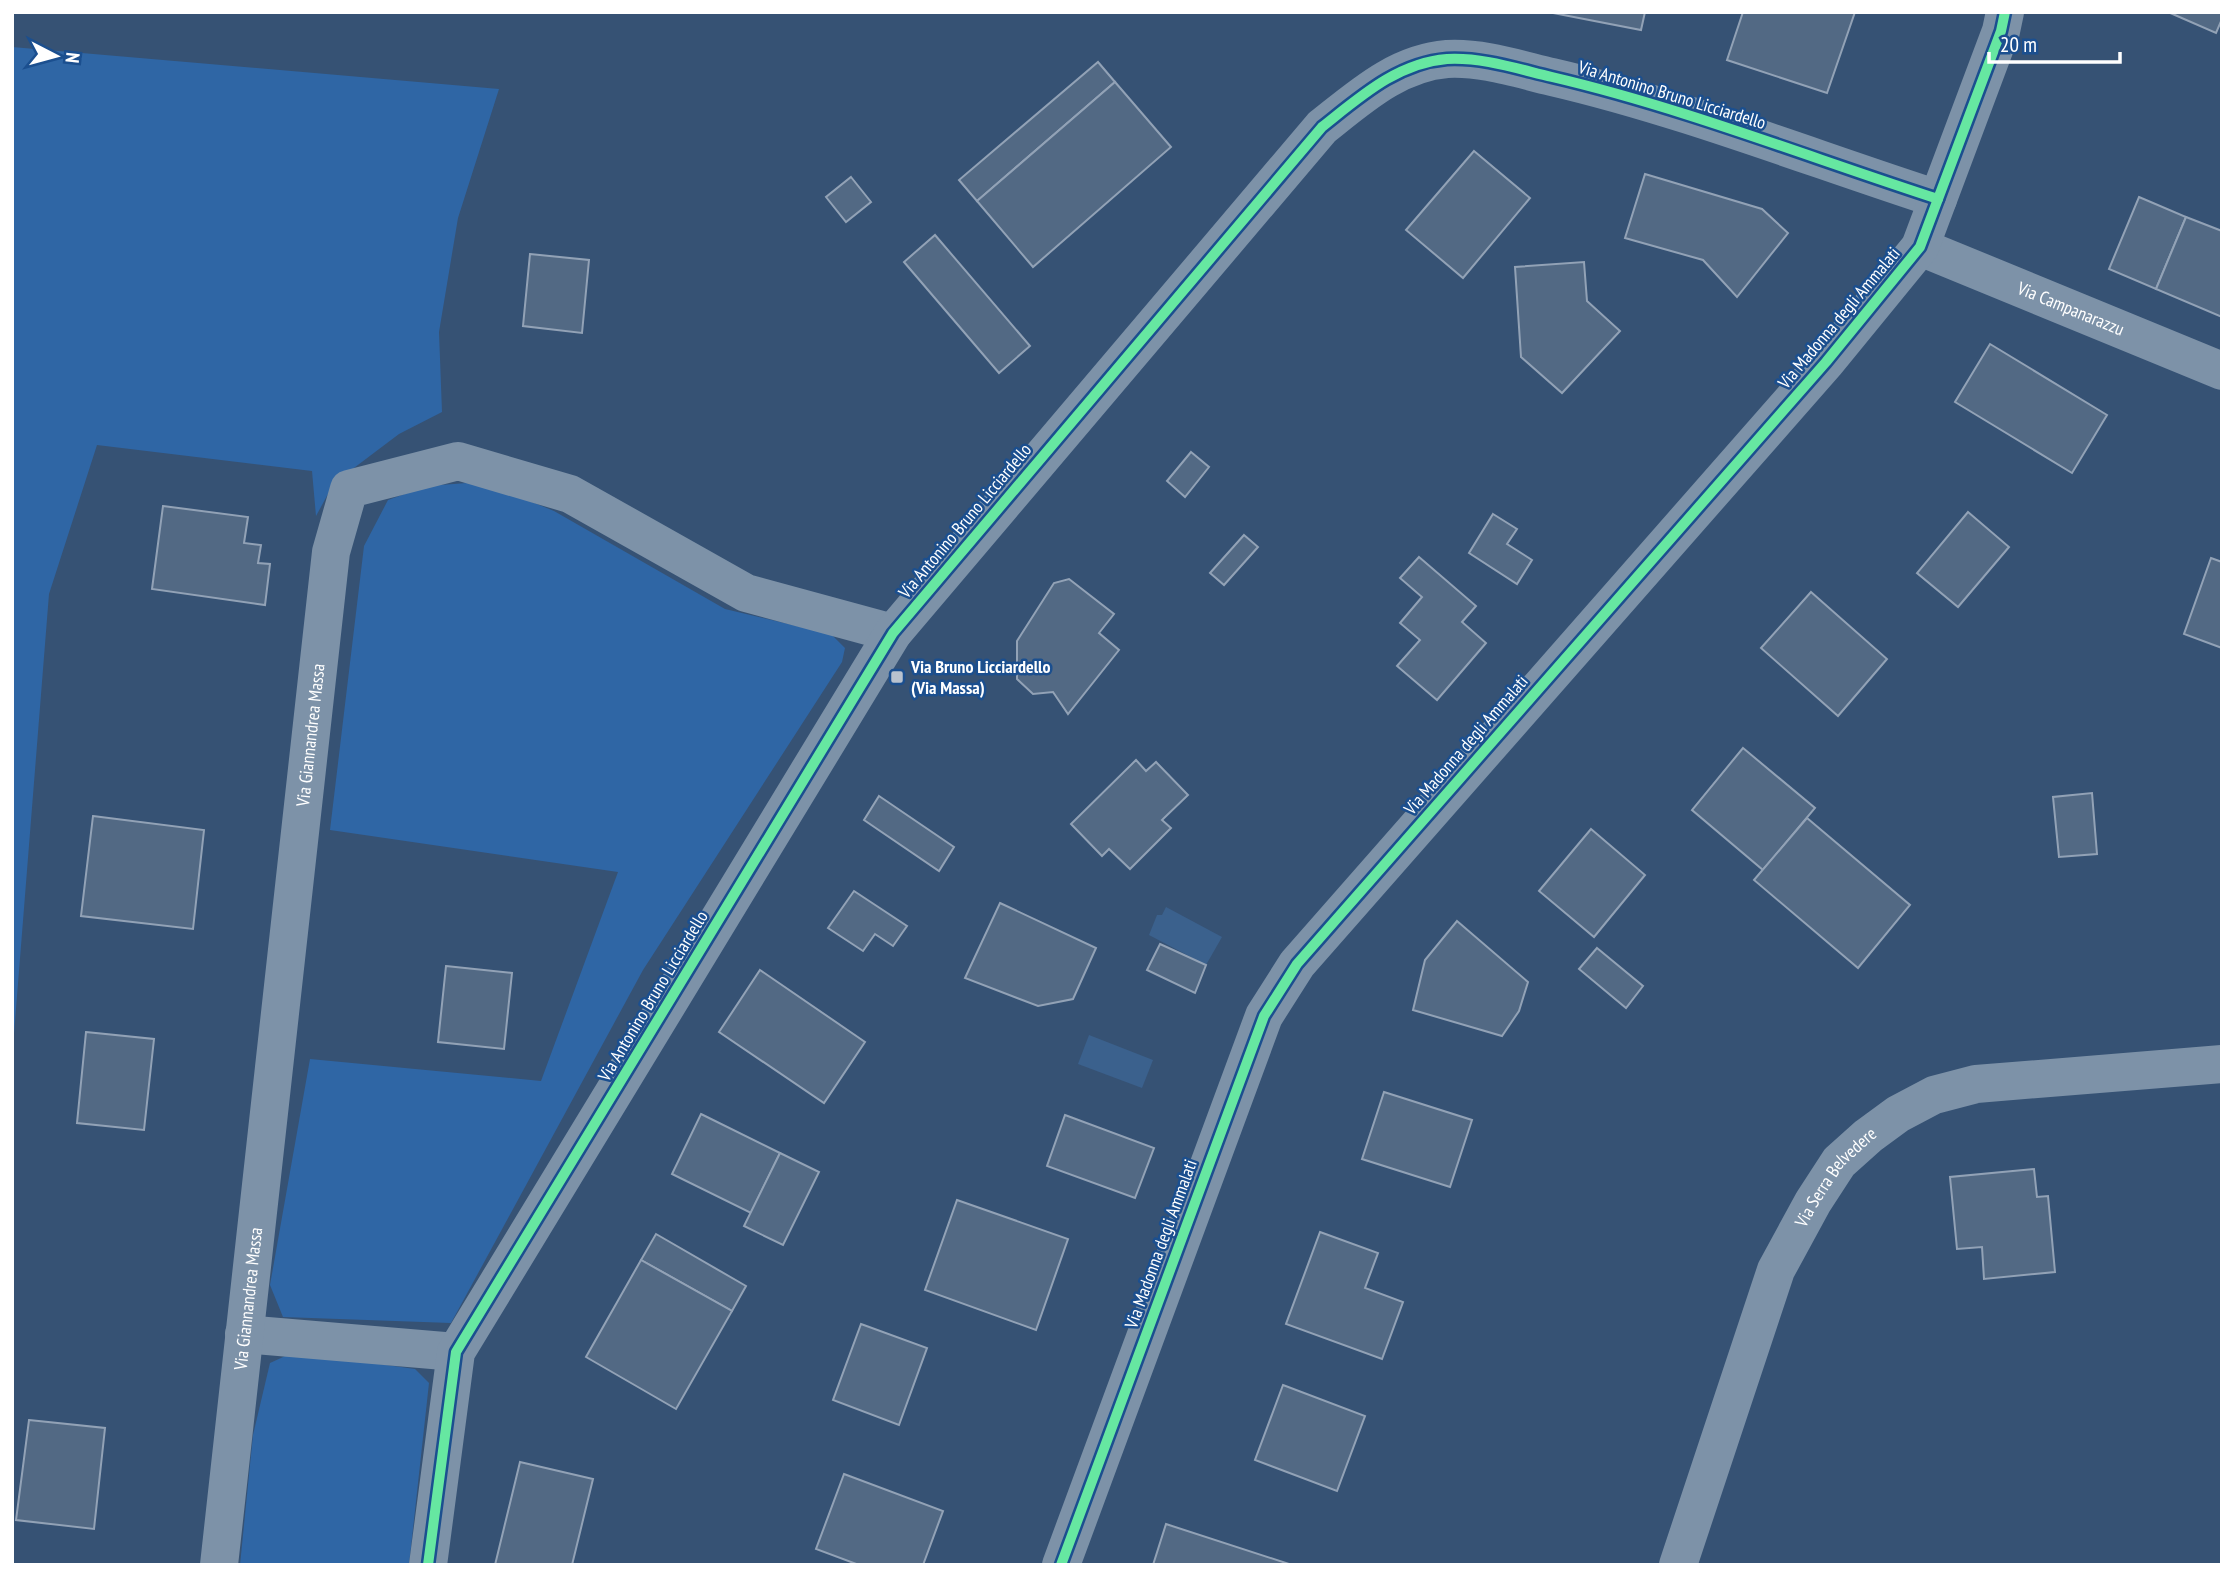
<svg xmlns="http://www.w3.org/2000/svg" width="2234" height="1577" viewBox="0 0 2234 1577" font-family="'PT Sans Narrow',sans-serif">
<style>
.green{fill:#2f66a5}
.water{fill:#3b618d}
.building{fill:#526984;stroke:#92a2b6;stroke-width:2}
.lines{fill:none;stroke-linecap:round;stroke-linejoin:round}
.minor{stroke:#7d92a8;stroke-width:38}
.tertiary{stroke:#7d92a8;stroke-width:38}
.cycleway-casing{stroke:#1b4f8f;stroke-width:15}
.cycleway{stroke:#66e7a1;stroke-width:10}
.poi-dot{fill:#b9c2ce;stroke:#1b4f8f;stroke-width:2.5}
.labels{text-anchor:middle;stroke-width:5;stroke-linejoin:round;paint-order:stroke}
.street-label{font-size:18px;fill:#fff;stroke:#1b4f8f}
.poi-label{font-size:18px;font-weight:bold;fill:#fff;stroke:#1b4f8f;text-anchor:start}
</style>
<rect width="100%" height="100%" fill="#365274"/>
<g class="green">
<path d="M12,47L499,89L458,218L439,332L442,412L399,434L334,483L316,516L312,471L97,445L49,594L12,1059Z"/>
<path d="M467,483L515,495L554,511L725,609L831,634L845,648L842,662L643,970L451,1323L283,1317L270,1285L310,1059L541,1081L618,872L330,830L364,546L388,500L427,486Z"/>
<path d="M294,1352L415,1369L429,1383L409,1565H240L253,1435L270,1363Z"/>
</g>
<g class="water">
<path d="M1166,907L1222,937L1206,965L1149,935L1157,915H1162Z"/>
<path d="M1089,1035L1153,1060L1142,1088L1078,1064Z"/>
</g>
<g class="building">
<path d="M1548,12H1645L1641,30Z"/>
<path d="M1743,12H1855L1827,93L1727,60Z"/>
<path d="M2168,12H2222V19L2216,33Z"/>
<path d="M1098,62L1115,82L977,201L959,180Z"/>
<path d="M1115,82L1171,147L1033,267L977,201Z"/>
<path d="M1474,151L1530,198L1463,278L1406,230Z"/>
<path d="M1645,174L1762,209L1788,233L1737,297L1703,260L1625,238Z"/>
<path d="M851,177L871,202L846,222L826,197Z"/>
<path d="M2139,197L2186,217L2156,289L2109,269Z"/>
<path d="M2186,217L2222,231V317L2156,289Z"/>
<path d="M935,235L1030,346L999,373L904,262Z"/>
<path d="M530,254L589,260L582,333L523,326Z"/>
<path d="M1584,262L1587,301L1620,331L1562,393L1521,357L1515,267Z"/>
<path d="M1990,344L2107,415L2072,473L1955,402Z"/>
<path d="M1191,452L1209,467L1185,497L1167,481Z"/>
<path d="M163,506L248,517L244,543L261,545L258,563L270,564L265,605L152,589Z"/>
<path d="M1968,512L2009,547L1958,607L1917,573Z"/>
<path d="M1493,514L1517,529L1507,544L1532,560L1517,584L1469,553Z"/>
<path d="M1244,535L1258,547L1224,585L1210,573Z"/>
<path d="M1419,557L1476,606L1462,622L1486,643L1437,700L1397,666L1420,640L1400,623L1422,597L1400,578Z"/>
<path d="M2211,558L2222,562V648L2184,634Z"/>
<path d="M1069,579L1114,614L1099,633L1119,650L1068,714L1053,692L1033,694L1017,679V641L1054,583Z"/>
<path d="M1811,592L1887,659L1838,716L1761,648Z"/>
<path d="M1743,748L1815,808L1763,870L1692,810Z"/>
<path d="M1136,760L1146,771L1156,762L1188,795L1162,820L1171,828L1130,869L1109,849L1102,856L1071,824Z"/>
<path d="M2092,793L2097,854L2059,857L2053,797Z"/>
<path d="M879,796L954,847L939,871L864,820Z"/>
<path d="M93,816L204,830L193,929L81,916Z"/>
<path d="M1807,818L1910,905L1858,968L1754,880Z"/>
<path d="M1591,829L1645,875L1594,937L1539,891Z"/>
<path d="M854,891L907,926L893,946L875,934L863,951L828,928Z"/>
<path d="M1000,903L1096,948L1073,999L1038,1006L965,978Z"/>
<path d="M1457,921L1528,982L1519,1011L1502,1036L1413,1010L1425,960Z"/>
<path d="M1160,944L1206,965L1195,993L1147,970Z"/>
<path d="M1597,948L1643,986L1626,1008L1579,969Z"/>
<path d="M446,966L512,973L504,1049L438,1042Z"/>
<path d="M760,970L865,1042L824,1103L719,1032Z"/>
<path d="M86,1032L154,1039L144,1130L77,1123Z"/>
<path d="M1384,1092L1472,1120L1450,1187L1362,1159Z"/>
<path d="M701,1114L780,1153L751,1213L672,1174Z"/>
<path d="M1065,1115L1154,1148L1135,1198L1047,1166Z"/>
<path d="M780,1153L819,1172L783,1245L744,1226Z"/>
<path d="M2034,1169L2037,1197L2048,1196L2055,1272L1984,1279L1982,1247L1957,1249L1950,1177Z"/>
<path d="M957,1200L1068,1239L1036,1330L925,1290Z"/>
<path d="M1320,1232L1378,1253L1365,1288L1403,1302L1382,1359L1286,1324Z"/>
<path d="M656,1234L746,1286L732,1311L641,1260Z"/>
<path d="M641,1260L732,1311L676,1409L586,1357Z"/>
<path d="M861,1324L927,1348L899,1425L833,1400Z"/>
<path d="M1283,1385L1365,1416L1337,1491L1255,1460Z"/>
<path d="M29,1420L105,1428L94,1529L16,1520Z"/>
<path d="M520,1462L593,1479L572,1565H495Z"/>
<path d="M844,1474L943,1511L923,1565H859L816,1549Z"/>
<path d="M1166,1524L1289,1564V1565H1153Z"/>
</g>
<g class="lines">
<g class="minor">
<path id="s1" d="M1920,247L2222,371"/>
<path d="M244,1334L456,1352"/>
<path id="s2" d="M219,1565L331,552L349,489L458,461L570,494L746,593L893,633"/>
<path d="M428,1565L456,1352L893,633L1322,127C1360,97 1397,63 1447,59C1482,57 1518,69 1552,77C1681,107 1811,158 1938,199"/>
<path id="s3" d="M1678,1565L1776,1270L1813,1202L1839,1162L1868,1136L1898,1114L1934,1095L1976,1084L2222,1064"/>
</g>
<path class="tertiary" d="M1061,1565L1264,1016L1297,964L1826,362L1920,247L2001,31L2005,12"/>
<defs>
<g id="cycleway">
<path d="M428,1565L456,1352L893,633L1322,127C1360,97 1397,63 1447,59C1482,57 1518,69 1552,77C1681,107 1811,158 1938,199"/>
<path d="M1061,1565L1264,1016L1297,964L1826,362L1920,247L2001,31L2005,12"/>
</g>
</defs>
<use href="#cycleway" class="cycleway-casing"/>
<use href="#cycleway" class="cycleway"/>
</g>
<rect class="poi-dot" x="890" y="670" width="14" height="14" rx="3.5"/>
<g class="labels">
<g class="street-label">
<text transform="translate(1672 95) rotate(17)" y="6">Via Antonino Bruno Licciardello</text>
<text dy="6" stroke="none"><textPath href="#s1" startOffset="163">Via Campanarazzu</textPath></text>
<text transform="translate(1839 318) rotate(-50)" y="6">Via Madonna degli Ammalati</text>
<text transform="translate(965 521) rotate(-50)" y="6">Via Antonino Bruno Licciardello</text>
<text dy="6" stroke="none"><textPath href="#s2" startOffset="835">Via Giannandrea Massa</textPath></text>
<text transform="translate(1466 745) rotate(-49)" y="6">Via Madonna degli Ammalati</text>
<text transform="translate(653 996) rotate(-59)" y="6">Via Antonino Bruno Licciardello</text>
<text dy="6" stroke="none"><textPath href="#s3" startOffset="422">Via Serra Belvedere</textPath></text>
<text transform="translate(1161 1244) rotate(-70)" y="6">Via Madonna degli Ammalati</text>
<text dy="6" stroke="none"><textPath href="#s2" startOffset="268">Via Giannandrea Massa</textPath></text>
</g>
<g class="poi-label">
<text x="911" y="673">Via Bruno Licciardello<tspan x="911" dy="21">(Via Massa)</tspan></text>
</g>
</g>
<rect width="2234" height="1577" fill="none" stroke="#ffffff" stroke-width="28"/>
<g transform="translate(56 56) rotate(96)" stroke="#1b4f8f" stroke-width="5" paint-order="stroke">
<path d="M0-5L12 26L0 18L-12 26Z" fill="#ffffff"/>
<text y="-10" font-size="19" font-weight="bold" text-anchor="middle" fill="#ffffff">N</text>
</g>
<path d="M1989 52v10h131v-10" fill="none" stroke="#ffffff" stroke-width="3.5"/>
<text x="2000" y="52" font-size="21" fill="#ffffff" stroke="#1b4f8f" stroke-width="5" paint-order="stroke">20 m</text>
</svg>
